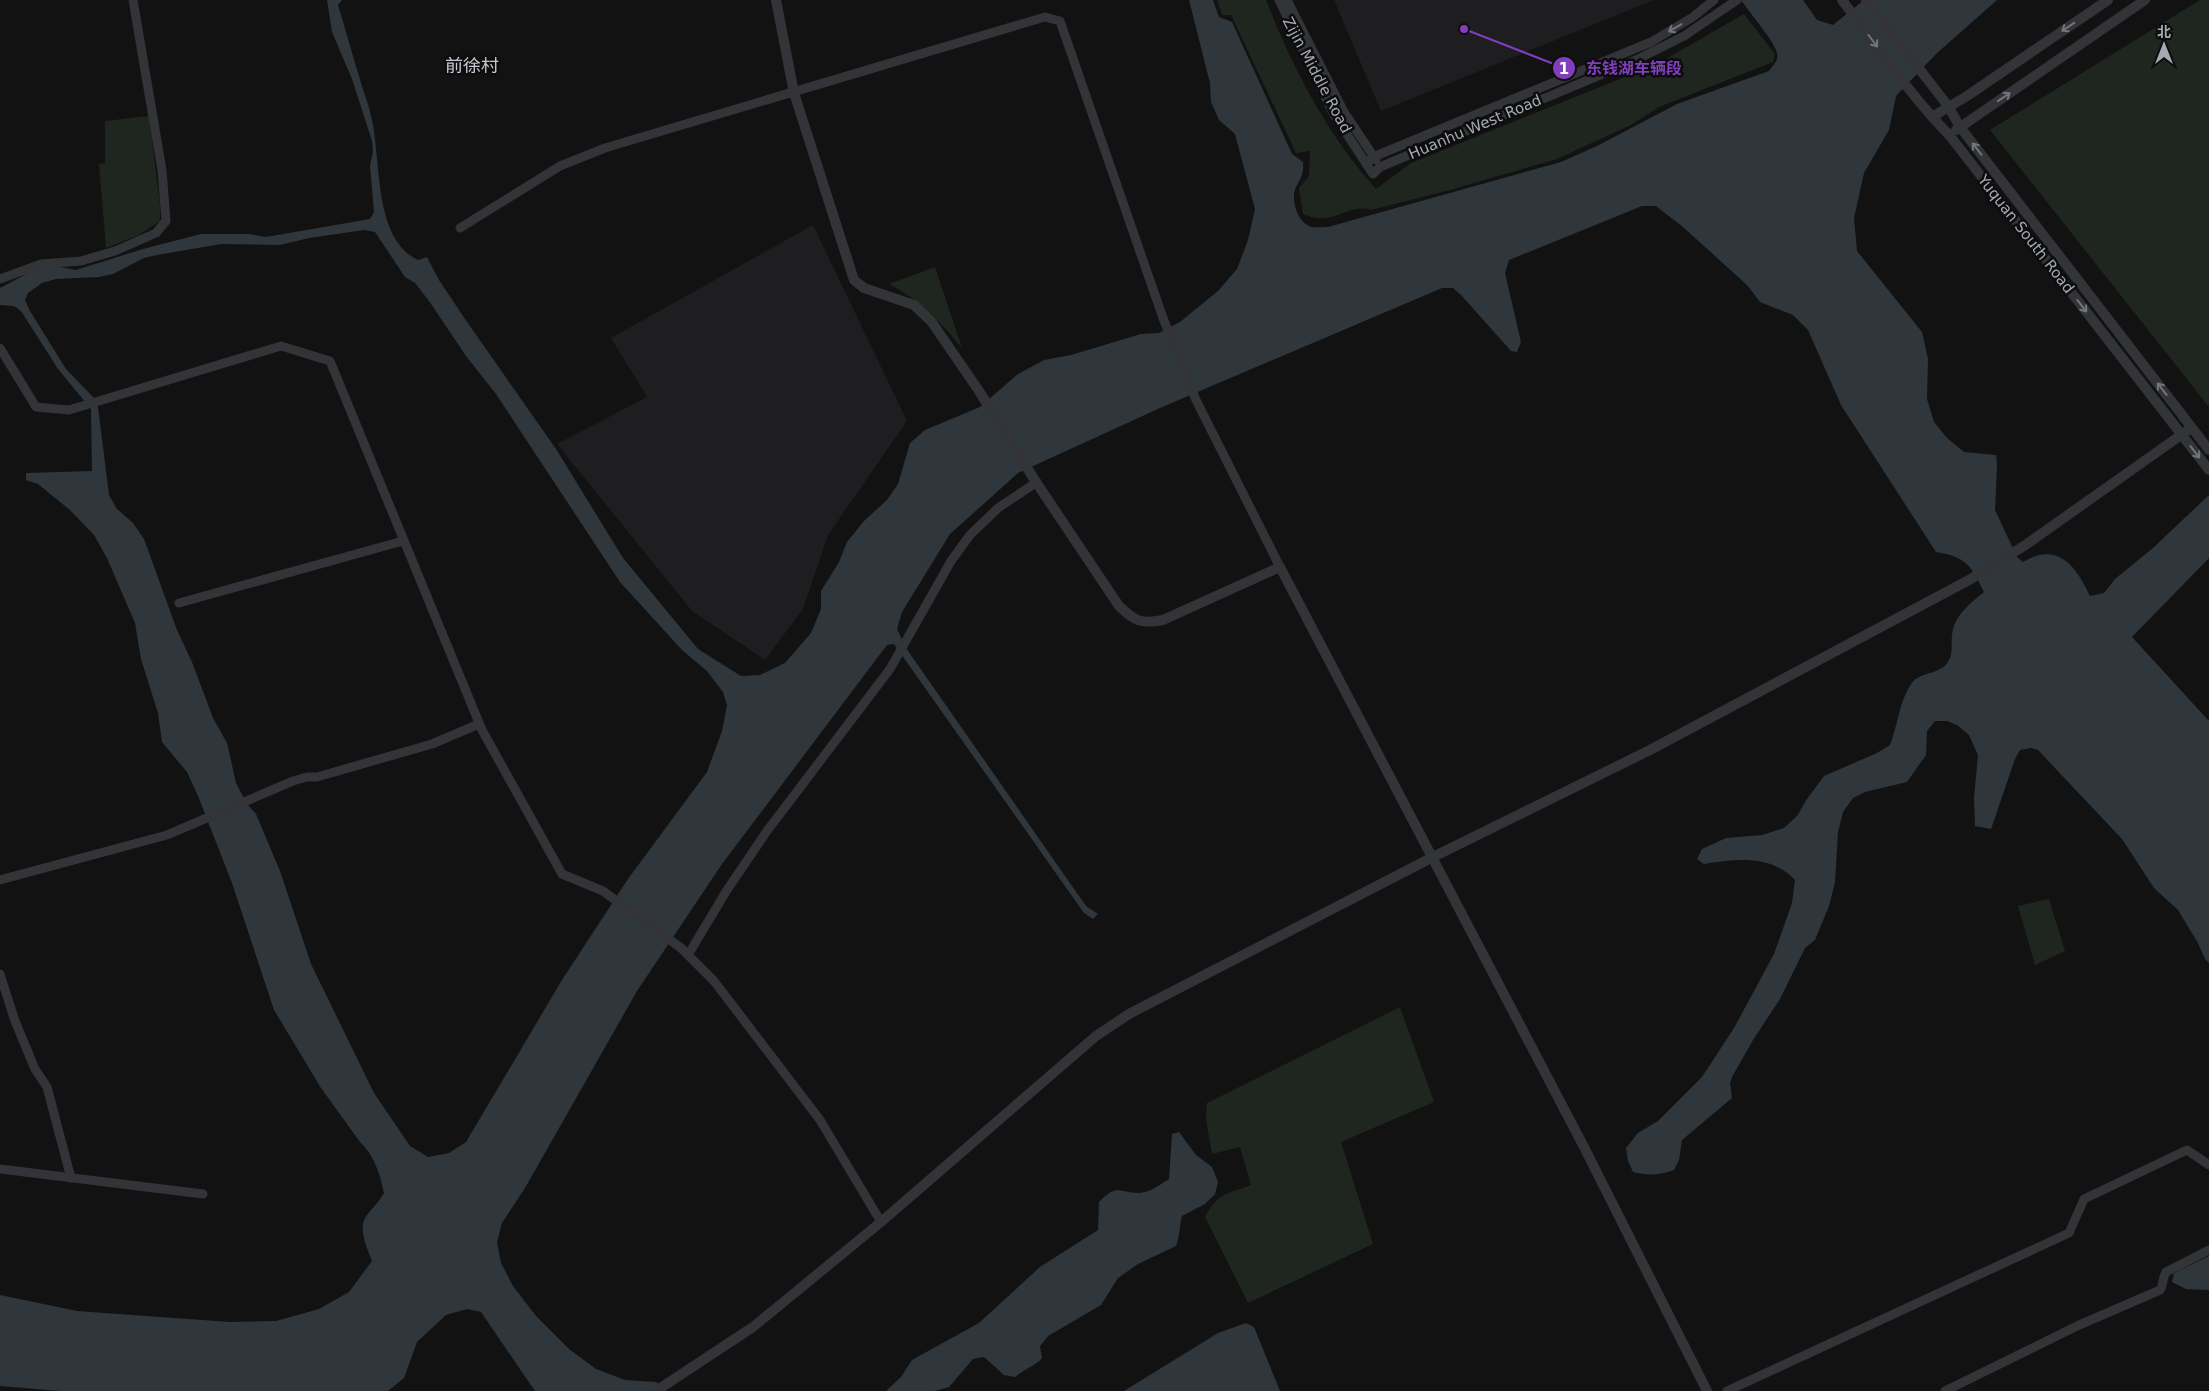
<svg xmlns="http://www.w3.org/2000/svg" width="2209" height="1391" viewBox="0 0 2209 1391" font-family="'DejaVu Sans','Noto Sans SC',sans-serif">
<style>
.built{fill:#1e1e20}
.green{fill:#1f251f}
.water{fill:#2f373c;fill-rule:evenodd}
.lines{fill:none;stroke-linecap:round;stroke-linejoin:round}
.minor{stroke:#333438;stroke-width:9}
.tertiary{stroke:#333438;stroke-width:10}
.oneway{stroke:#72757b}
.labels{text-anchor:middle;stroke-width:5;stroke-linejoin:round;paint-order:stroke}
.street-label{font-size:15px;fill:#a5aab2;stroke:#0d0d0e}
.quarter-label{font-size:18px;fill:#c5c8cf;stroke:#0d0d0e}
.leader{fill:none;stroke:#813fbd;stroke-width:2}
.callout-dot{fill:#813fbd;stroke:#0d0d0e;stroke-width:2}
.mark-label{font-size:15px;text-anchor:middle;font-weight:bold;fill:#fff}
.callout-label{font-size:16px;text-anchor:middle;font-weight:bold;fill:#813fbd;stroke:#0d0d0e;stroke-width:5;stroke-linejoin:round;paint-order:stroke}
</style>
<rect width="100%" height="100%" fill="#121213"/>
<g class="built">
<path d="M1334,0H1654L1381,111Z"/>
<path d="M813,225L907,421L828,535L803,609L765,660L692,611L557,444L647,397L611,338Z"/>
</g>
<g class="green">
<path d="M1217,0H1266C1292,67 1328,136 1376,189L1411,163L1657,64L1744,14L1775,54L1773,62L1659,107L1631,125L1557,159L1450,190L1371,210C1347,202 1334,228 1303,214L1299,188L1309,176L1310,151L1296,153L1231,15H1222Z"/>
<path d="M2200,0H2209V407L1990,130Z"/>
<path d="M149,116L160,205V221L139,235L106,248L99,164L105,163V121Z"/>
<path d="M935,267L962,348C938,319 922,302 889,284Z"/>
<path d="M2049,899L2065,951L2035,965L2018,906Z"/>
<path d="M1400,1007L1434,1102L1341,1142L1373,1244L1248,1303L1205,1217C1218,1192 1228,1194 1251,1185L1240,1147L1212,1154L1206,1120L1207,1103Z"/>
</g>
<g class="water">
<path d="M327,0H342L338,5C346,31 353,57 361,83C364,94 369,105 371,116C382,158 372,238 418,260L427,257L439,280L465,319L556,449L623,558L698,649L741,676L760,675L785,663L811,633L821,609V591L839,562L847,542L864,521L887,500L898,484L910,443L925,430L980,407L1018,374L1044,360L1071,355L1141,334L1159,333L1180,322L1218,291L1237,269L1248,240L1255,209L1235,134L1219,120L1211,102L1210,83L1189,0H1213L1219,17L1232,22L1292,154L1303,162C1304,173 1301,178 1296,187C1290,200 1298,224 1312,227C1316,228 1323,227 1328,227L1561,162L1597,146L1677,104L1769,71C1773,66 1779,60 1777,53C1775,42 1749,12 1741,0H1803L1817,20L1833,25L1864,0H1997L1936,54L1896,96L1889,130L1864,173L1854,218L1857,251L1922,332L1928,359L1927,399L1934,422L1947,438L1964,452L1996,455L1997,464L1995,510L2017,557L2023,562C2058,541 2076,566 2090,596L2104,593L2115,579L2153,548L2209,495V558L2132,637L2209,721V963L2205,959L2198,943L2178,910L2154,888L2122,839L2038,750L2031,748L2020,750L2015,759L1991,829L1975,826L1974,798L1978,755L1969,735L1957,725L1947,721H1935L1927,731L1926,755L1907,782L1865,792L1853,798L1843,812L1838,832L1835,882L1829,906L1815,940L1805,948L1780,999L1753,1040L1732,1077L1730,1083L1732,1098L1682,1140L1679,1160L1674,1170C1660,1175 1647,1176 1633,1172L1628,1161L1626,1148L1638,1133L1658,1121L1702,1077L1734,1028L1774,954L1792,903L1795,880C1771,854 1735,859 1704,864L1697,859L1702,849L1726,838L1762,835L1784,828L1797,816L1807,799L1824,776L1877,753L1890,745C1898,725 1899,702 1911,684C1921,670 1941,676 1949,660C1954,650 1950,640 1953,630C1956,614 1973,601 1984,592C1971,566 1967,557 1936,552L1841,405L1808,330L1793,315L1760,302L1747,285L1683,227L1656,206H1642L1509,260L1505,273L1521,342L1517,352L1511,351L1462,296L1453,288H1442L1160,408L1018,473L950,534L902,612L897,629L906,648L1086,906L1098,914L1093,919L1084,913L894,644L887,645L722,864L637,991L525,1188L502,1223L497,1242L501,1263L513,1286L536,1316L569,1349L596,1369L625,1380L656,1382L666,1391H535L481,1312L467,1309L446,1315L417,1342L404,1378L388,1391H61L0,1386V1295L77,1311L230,1322L276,1321L319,1309L349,1292L372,1261C367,1248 357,1227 367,1215C373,1207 379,1202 384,1193C380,1174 374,1155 360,1142L321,1088L274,1010L232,883L198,796L187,772L162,742L158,713L141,659L135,623L107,558L94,535L70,510L38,484L26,480V473L92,471L91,409L58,369L21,311L14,306L0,305V288L36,269L54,266L76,270L143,249L201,234H249L266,237L370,219L374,212L370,166L373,152L372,141L352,79L332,32ZM364,230L375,232L405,277L415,283L429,301L466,356L496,394L620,582L682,650L707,671L723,692L727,705L722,731L707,772L628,879L562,980L466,1142L449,1153L428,1157L410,1146L374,1093L311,964L280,871L256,814L247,804L236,783L227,743L213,718L192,662L177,630L144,539L133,523L117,509L109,495L98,407L94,398L66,369L30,311L25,300L28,293L42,283L56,279L99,277L113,274L144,258L157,255L221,244L280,245L309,238Z"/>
<path d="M1179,1132L1196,1155L1212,1167L1218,1182L1215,1194L1205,1204L1182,1216C1179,1227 1180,1236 1176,1246L1138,1264L1118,1278L1101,1305L1048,1336L1040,1346L1042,1358C1038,1364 1023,1370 1015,1377L1004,1375L984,1357L973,1359L949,1387L935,1391H886L901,1377L912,1360L979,1323L1040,1267L1098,1230L1099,1202C1119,1182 1119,1194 1140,1193C1150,1192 1160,1185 1169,1179L1172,1134Z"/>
<path d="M2209,1256V1290L2186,1289L2172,1282L2174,1273Z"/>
<path d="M1246,1323L1254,1327L1280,1391H1124L1218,1333Z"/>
</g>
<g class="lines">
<g class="minor">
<path d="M1279,0L1333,113L1373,174L1380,167L1636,60L1684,36L1737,0"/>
<path d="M1287,0L1344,112L1376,160"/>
<path d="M1366,164L1373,157L1651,42L1693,17L1714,0"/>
<path d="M460,228L560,166L605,148L1045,17L1060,21L1163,318L1196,400L1280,567"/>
<path d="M0,279L41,264L81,261L115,251L156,233L166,221L162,170L133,0"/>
<path d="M0,348L36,407L69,410L281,346L330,361L482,730L562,874L603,891L681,948L714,981L820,1120L881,1222"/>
<path d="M179,603L403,541"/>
<path d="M0,880L167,835L293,781L307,777H317L432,744L479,724"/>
<path d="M688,955L727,890L767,831L890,669L951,561L970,535L998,508L1037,482"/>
<path d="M0,974L15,1021L35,1069L47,1087L71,1178"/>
<path d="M0,1169L203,1194"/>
<path d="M1727,1391L2069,1233L2084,1199L2187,1150L2209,1165"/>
<path d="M1945,1391L2077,1326L2160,1290C2164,1284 2162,1278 2166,1272L2209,1250"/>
</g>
<g class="tertiary">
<path d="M776,0L794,93L854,280L864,288L914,305L931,321L979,391L1034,479L1119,606C1136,622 1141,624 1163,620L1280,567L1585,1149L1707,1391"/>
<path d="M1842,0C1877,46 1910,95 1950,136L2209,470"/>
<path d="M1866,0L1948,106L1960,127L2209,450"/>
<path d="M1932,117L1967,96L2108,0"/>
<path d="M1956,130L2145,0"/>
<path d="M656,1391L753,1327L881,1222L1096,1036L1129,1014L1433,857L1650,750L1969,580L2024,546L2191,428"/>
</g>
</g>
<defs><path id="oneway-shaft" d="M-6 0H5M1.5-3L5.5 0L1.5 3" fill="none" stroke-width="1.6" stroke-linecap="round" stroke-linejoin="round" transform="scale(1.25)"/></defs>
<g class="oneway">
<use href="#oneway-shaft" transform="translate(2068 27) rotate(146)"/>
<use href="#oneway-shaft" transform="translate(1675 28) rotate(149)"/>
<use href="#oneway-shaft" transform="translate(1873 41) rotate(53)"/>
<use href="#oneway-shaft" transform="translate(2004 97) rotate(-34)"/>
<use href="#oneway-shaft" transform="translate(1977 149) rotate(-128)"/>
<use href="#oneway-shaft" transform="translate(2082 306) rotate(52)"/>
<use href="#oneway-shaft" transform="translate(2162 389) rotate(-128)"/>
<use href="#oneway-shaft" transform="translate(2195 452) rotate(52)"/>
</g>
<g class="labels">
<g class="street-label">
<text transform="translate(1317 75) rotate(62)" y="5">Zijin Middle Road</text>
<text transform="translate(1475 127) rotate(-23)" y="5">Huanhu West Road</text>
<text transform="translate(2026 234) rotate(52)" y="5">Yuquan South Road</text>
</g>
<g class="quarter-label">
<text x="472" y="72">前徐村</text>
</g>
</g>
<path class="leader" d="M1464 29L1564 68"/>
<g class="callout-dot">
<circle cx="1464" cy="29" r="5"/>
<circle cx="1564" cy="68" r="12"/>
</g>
<g class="mark-label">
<text x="1564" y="74">1</text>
</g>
<g class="callout-label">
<text x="1634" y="74">东钱湖车辆段</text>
</g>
<g transform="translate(2164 45)" stroke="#0d0d0e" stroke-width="4" paint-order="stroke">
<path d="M0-4L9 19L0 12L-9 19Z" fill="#a5aab2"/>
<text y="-8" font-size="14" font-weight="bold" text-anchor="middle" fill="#a5aab2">北</text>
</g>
</svg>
